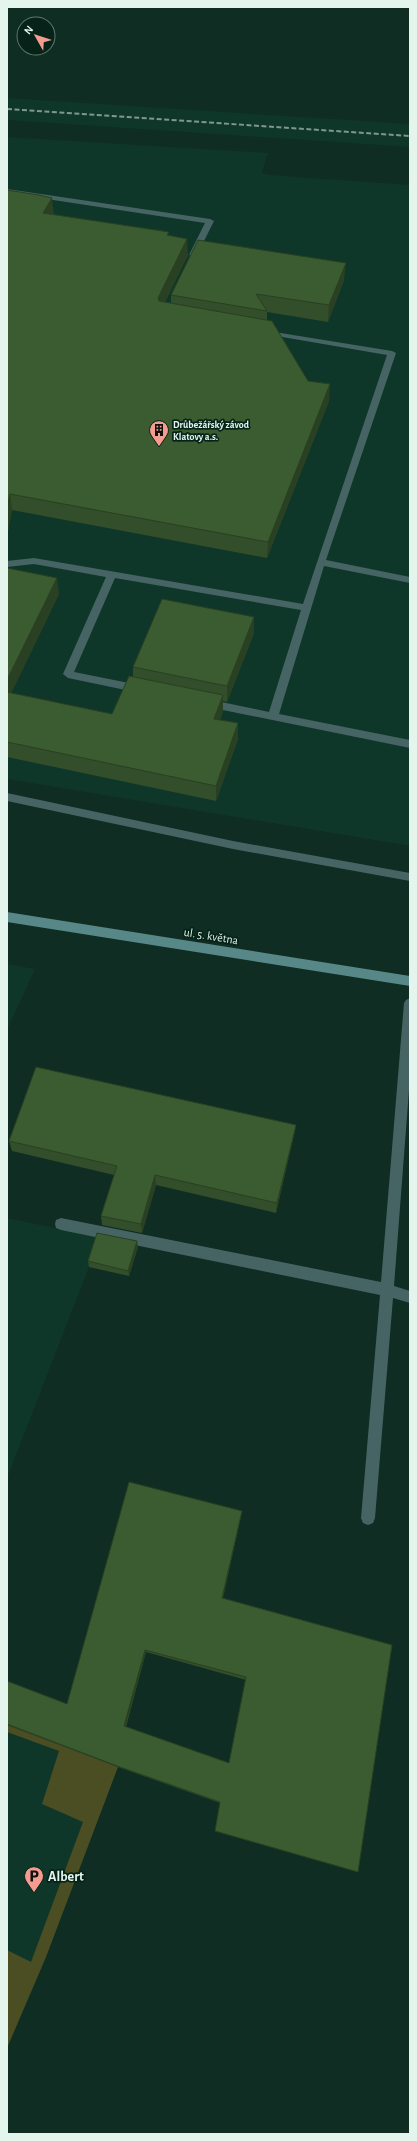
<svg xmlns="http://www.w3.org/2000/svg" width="417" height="2141" viewBox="0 0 417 2141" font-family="'Alegreya Sans',sans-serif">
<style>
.built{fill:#0f3729}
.green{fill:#4b4d23}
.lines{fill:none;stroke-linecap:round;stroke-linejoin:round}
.lane{fill:#476464;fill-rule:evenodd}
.secondary{fill:#578786;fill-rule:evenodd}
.rail{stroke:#80978e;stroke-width:2;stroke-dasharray:5 2.5;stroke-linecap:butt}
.wall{fill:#334e2a;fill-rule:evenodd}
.shaded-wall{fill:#294022}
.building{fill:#3b5b31;stroke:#294022;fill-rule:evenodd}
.labels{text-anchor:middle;stroke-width:3.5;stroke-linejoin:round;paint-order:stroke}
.far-poi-label{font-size:10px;font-weight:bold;fill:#e4f5ed;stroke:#052319;text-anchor:start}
.street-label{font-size:12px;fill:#e4f5ed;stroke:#052319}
.near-poi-label{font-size:14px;font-weight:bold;fill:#e4f5ed;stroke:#052319;text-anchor:start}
</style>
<rect width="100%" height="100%" fill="#0f2d22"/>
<g class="built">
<path d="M7,98L410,124V147L7,120Z"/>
<path d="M7,137L268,153L262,173L269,175L410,185V846L7,779Z"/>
<path d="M7,964L35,969L7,1030Z"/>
<path d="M7,1218L98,1237L89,1267L7,1478Z"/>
<path d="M7,1725L118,1767L46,1957L7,2048Z"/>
</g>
<path class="green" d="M7,1725L118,1767L46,1957L7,2048V1950L31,1962L83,1822L42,1804L59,1751L7,1732Z"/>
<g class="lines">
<g class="lane">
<path d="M7,189L210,219L214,221L197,255L193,257L189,255L205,223L7,193Z"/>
<path d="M262,330L392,351L396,353L326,560L410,577V583L324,566L279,714L410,740V748L203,706V700L207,699L269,712L301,610L115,578L74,672L144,686V692L140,693L68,678L63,674L106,577L34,564L7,567V561L34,558L303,604L387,355L265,334H262Z"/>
<path d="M7,793L233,841L410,873V881L233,849L7,801Z"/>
<path d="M410,998V1077L394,1286L410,1291V1303L393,1298L375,1518L373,1523L368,1525L363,1523L361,1518L380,1295L61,1230L56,1228L55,1224L56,1220L61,1218L381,1282L404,1003L406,1000Z"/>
</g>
<path class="secondary" d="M7,912L410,976V986L7,922Z"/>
<path class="rail" d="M7,109L410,136"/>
</g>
<g class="wall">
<path d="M7,190L54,215L169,236L188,255L165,302L171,303V295L344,280L328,322L267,312V320L308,381L329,401L267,558L12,510L7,536Z"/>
<path d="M7,568L59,594L11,693L112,714L133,677V667L254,617V633L227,702L223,701V711L220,720L238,723V739L216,801L7,757Z"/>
<path d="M296,1125L294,1135L276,1213L156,1185L142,1233L102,1225L101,1216L114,1175L12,1151L9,1141Z"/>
<path d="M138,1247L129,1276L89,1267L88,1261Z"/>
<path d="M241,1516L223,1598L392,1645L220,1803L118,1767L7,1725V1681L67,1704ZM146,1652L246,1680L229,1763L126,1727Z"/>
</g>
<g class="shaded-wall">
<path d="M52,198L54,215L45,230L43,213Z"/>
<path d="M187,239L188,255L159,314L158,298Z"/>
<path d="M346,263L344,280L328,322L329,305Z"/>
<path d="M330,384L329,401L267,558L268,542Z"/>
<path d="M10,494L12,510L7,536V507Z"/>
<path d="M57,578L59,594L7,702V680Z"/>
<path d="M254,617V633L227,702V686Z"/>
<path d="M223,695V711L214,735V719Z"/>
<path d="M238,723V739L216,801V786Z"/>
<path d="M296,1125L294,1135L276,1213L277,1203Z"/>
<path d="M155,1175L156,1185L142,1233L141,1224Z"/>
<path d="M137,1241L138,1247L129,1276L128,1271Z"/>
<path d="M242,1511L241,1516L222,1602V1598Z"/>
<path d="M145,1650L146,1652L125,1728L124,1726Z"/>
</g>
<g class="building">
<path d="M7,190L39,195L52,198L43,213L169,232L167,235L187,239L158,298L159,301L272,321L308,381L330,384L268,542L10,494L7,507Z"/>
<path d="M198,240L346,263L329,305L256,294L267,311L171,295Z"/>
<path d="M7,568L57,578L7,680Z"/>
<path d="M162,599L254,617L227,686L133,667Z"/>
<path d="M129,676L223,695L214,719L238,723L216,786L7,742V692L112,714Z"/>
<path d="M36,1067L296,1125L277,1203L155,1175L141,1224L101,1216L117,1166L9,1141Z"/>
<path d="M97,1233L137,1241L128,1271L88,1261Z"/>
<path d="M129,1482L242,1511L222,1598L392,1645L358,1872L215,1831L220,1802L117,1766L7,1724V1681L67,1704ZM145,1650L246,1677L229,1763L124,1726Z"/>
</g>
<defs>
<symbol id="building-pin" viewBox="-11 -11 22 30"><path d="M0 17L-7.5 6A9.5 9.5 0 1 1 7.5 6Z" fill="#f59c91" stroke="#052319"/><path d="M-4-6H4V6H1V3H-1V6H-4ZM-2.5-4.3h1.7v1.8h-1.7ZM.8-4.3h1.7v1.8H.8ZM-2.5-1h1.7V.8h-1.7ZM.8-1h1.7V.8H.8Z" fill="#111"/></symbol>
<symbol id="parking-pin" viewBox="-11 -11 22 30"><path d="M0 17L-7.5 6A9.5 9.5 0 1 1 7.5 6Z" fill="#f59c91" stroke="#052319"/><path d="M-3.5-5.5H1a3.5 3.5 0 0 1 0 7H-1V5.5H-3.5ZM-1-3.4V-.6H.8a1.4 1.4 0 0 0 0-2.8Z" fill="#111"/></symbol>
</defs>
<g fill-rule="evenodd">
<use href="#building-pin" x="148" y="419" width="22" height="30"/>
<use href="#parking-pin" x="23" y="1865" width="22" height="30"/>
</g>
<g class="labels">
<g class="far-poi-label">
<text x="173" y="428">Drůbežářský závod<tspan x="173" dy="12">Klatovy a.s.</tspan></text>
</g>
<g class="street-label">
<text transform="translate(211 936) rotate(9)" y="4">ul. 5. května</text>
</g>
<g class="near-poi-label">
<text x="48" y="1881">Albert</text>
</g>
</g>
<rect width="417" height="2141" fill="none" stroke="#e4f5ed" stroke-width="16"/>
<g transform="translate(36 36) rotate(309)"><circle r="19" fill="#052319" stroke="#5e776e"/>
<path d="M0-3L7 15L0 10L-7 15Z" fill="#f59c91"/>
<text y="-6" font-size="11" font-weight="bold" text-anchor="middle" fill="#e4f5ed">N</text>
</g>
</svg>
